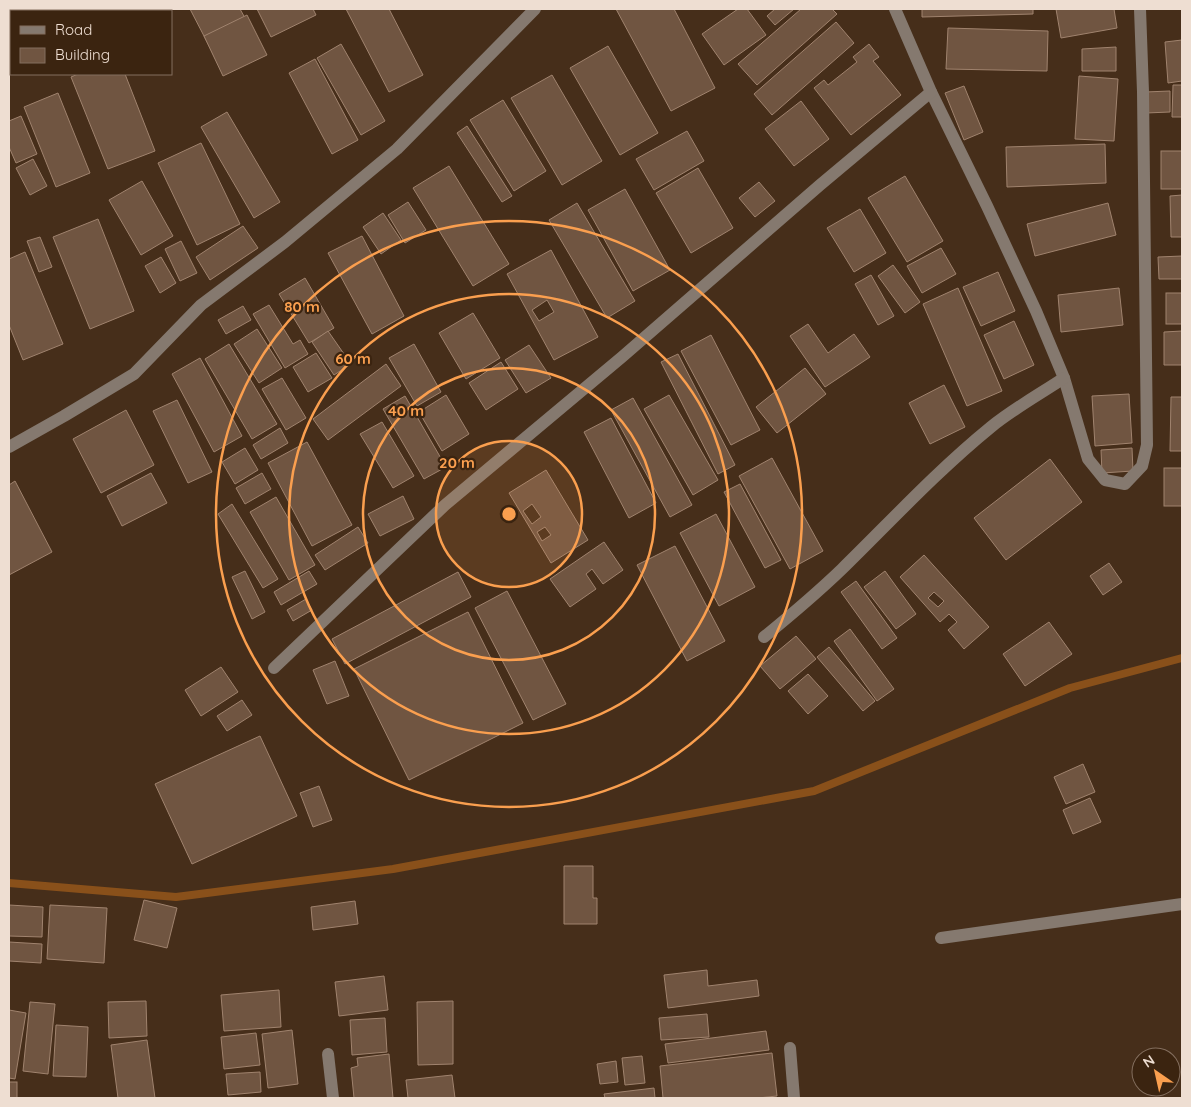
<svg xmlns="http://www.w3.org/2000/svg" width="1191" height="1107" viewBox="0 0 1191 1107" font-family="Quicksand,sans-serif">
<style>
.lines{fill:none;stroke-linecap:round;stroke-linejoin:round}
.stream{stroke:#89501a;stroke-width:8}
.building{fill:#705541;stroke:#a0836e;fill-rule:evenodd}
.minor{stroke:#85796f;stroke-width:12}
.ring{fill:none;stroke:#fa9f4f;stroke-width:2.5}
.centre{fill:#fa9f4f;stroke:#3b2410;stroke-width:2.5}
.ring-label{font-size:15px;text-anchor:middle;font-weight:bold;fill:#fa9f4f;stroke:#3b2410;stroke-width:4.5;stroke-linejoin:round;paint-order:stroke}
</style>
<rect width="100%" height="100%" fill="#462e1a"/>
<g class="lines">
<path class="stream" d="M9,883L176,897L393,869L814,791L1070,688L1182,658"/>
</g>
<g class="building">
<path d="M190,9H240L259,43L219,65Z"/>
<path d="M257,9H313L316,15L271,37Z"/>
<path d="M346,9H389L423,75L389,92Z"/>
<path d="M616,9H674L715,88L671,111Z"/>
<path d="M738,9H747L766,35L724,65L702,34Z"/>
<path d="M775,9H794L775,25L767,16Z"/>
<path d="M801,9H832L837,14L757,85L738,64Z"/>
<path d="M922,9H1033V14L922,17Z"/>
<path d="M1056,9H1114L1117,28L1061,38Z"/>
<path d="M247,15L267,55L223,76L204,36Z"/>
<path d="M836,22L854,43L772,115L754,94Z"/>
<path d="M948,28L1048,31L1047,71L946,69Z"/>
<path d="M1182,40V81L1168,83L1165,42Z"/>
<path d="M341,44L385,121L361,135L317,58Z"/>
<path d="M869,44L879,57L873,61L901,95L851,135L814,88L824,80L828,85L857,62L853,57Z"/>
<path d="M608,46L658,133L620,155L570,68Z"/>
<path d="M1116,47V71H1082V49Z"/>
<path d="M315,59L358,140L332,154L289,73Z"/>
<path d="M78,74H125L155,151L108,169L71,77Z"/>
<path d="M552,75L602,161L562,185L511,98Z"/>
<path d="M1079,76L1118,79L1114,141L1075,139Z"/>
<path d="M1173,85H1182V117H1172Z"/>
<path d="M964,86L983,132L964,140L945,93Z"/>
<path d="M1170,91V112L1146,113L1145,92Z"/>
<path d="M58,93L90,173L56,187L24,107Z"/>
<path d="M503,100L546,171L514,191L470,120Z"/>
<path d="M801,101L829,139L794,166L765,129Z"/>
<path d="M227,112L280,202L254,218L201,127Z"/>
<path d="M21,116L37,154L16,163L9,147V121Z"/>
<path d="M467,126L512,196L502,202L457,133Z"/>
<path d="M687,131L704,161L654,190L636,159Z"/>
<path d="M201,143L240,224L197,245L158,163Z"/>
<path d="M1105,144L1106,183L1007,187L1006,147Z"/>
<rect x="1161" y="151" width="21" height="38"/>
<path d="M33,159L47,186L30,195L16,168Z"/>
<path d="M449,166L509,264L473,286L413,188Z"/>
<path d="M698,168L733,228L691,253L656,193Z"/>
<path d="M905,176L943,241L907,262L868,198Z"/>
<path d="M142,181L173,236L141,255L109,200Z"/>
<path d="M759,182L775,201L755,217L739,198Z"/>
<path d="M625,189L670,270L633,291L588,210Z"/>
<path d="M1182,195V237H1171L1170,196Z"/>
<path d="M408,202L426,230L405,243L388,215Z"/>
<path d="M577,203L635,301L607,318L549,220Z"/>
<path d="M1108,203L1116,235L1035,256L1027,224Z"/>
<path d="M860,209L886,253L854,272L827,228Z"/>
<path d="M383,213L401,240L381,254L363,227Z"/>
<path d="M98,219L134,311L90,329L53,237Z"/>
<path d="M243,226L258,248L210,280L196,257Z"/>
<path d="M362,236L404,316L372,334L328,253Z"/>
<path d="M40,237L52,267L39,272L27,241Z"/>
<path d="M181,241L197,273L180,281L165,249Z"/>
<path d="M941,248L956,274L922,293L907,266Z"/>
<path d="M551,250L598,337L554,360L507,274ZM547,300L554,312L539,321L532,310Z"/>
<path d="M25,252L63,344L23,360L9,325V259Z"/>
<path d="M1182,256V279H1159L1158,257Z"/>
<path d="M161,257L176,283L160,293L145,266Z"/>
<path d="M893,265L920,302L905,313L878,276Z"/>
<path d="M998,272L1015,311L981,326L963,287Z"/>
<path d="M871,275L894,316L878,325L855,284Z"/>
<path d="M305,278L334,328L309,343L279,294Z"/>
<path d="M958,288L1002,391L967,406L923,304Z"/>
<path d="M1119,288L1123,325L1061,332L1058,295Z"/>
<rect x="1166" y="293" width="16" height="31"/>
<path d="M269,305L293,344L300,340L308,354L285,368L253,314Z"/>
<path d="M243,306L251,320L226,334L218,320Z"/>
<path d="M473,313L500,358L466,379L439,333Z"/>
<path d="M1014,321L1034,365L1004,379L984,335Z"/>
<path d="M808,324L828,353L854,334L870,357L825,387L790,336Z"/>
<path d="M257,329L282,368L259,383L234,344Z"/>
<path d="M328,331L351,364L334,375L312,342Z"/>
<path d="M1182,331V365H1164V332Z"/>
<path d="M711,335L760,430L731,445L681,351Z"/>
<path d="M229,344L277,424L252,439L205,359Z"/>
<path d="M414,344L441,392L417,406L389,358Z"/>
<path d="M529,345L551,378L526,393L505,360Z"/>
<path d="M316,353L332,378L308,392L293,367Z"/>
<path d="M678,354L735,465L718,474L661,362Z"/>
<path d="M200,358L242,436L214,452L172,374Z"/>
<path d="M501,362L518,389L486,410L469,383Z"/>
<path d="M386,364L401,386L328,440L313,419Z"/>
<path d="M805,368L826,394L777,433L756,407Z"/>
<path d="M282,378L306,418L286,430L262,389Z"/>
<path d="M944,385L965,427L930,444L909,403Z"/>
<path d="M1129,394L1132,443L1095,446L1092,396Z"/>
<path d="M446,395L469,434L442,451L419,412Z"/>
<path d="M669,395L718,480L693,495L644,409Z"/>
<path d="M405,396L446,467L424,479L383,409Z"/>
<path d="M1171,397H1182V451H1170Z"/>
<path d="M633,398L692,505L670,517L611,410Z"/>
<path d="M177,400L212,472L188,483L153,411Z"/>
<path d="M126,410L154,465L101,493L73,439Z"/>
<path d="M611,418L656,503L629,518L584,432Z"/>
<path d="M382,422L414,476L393,488L360,434Z"/>
<path d="M280,428L288,443L261,459L253,445Z"/>
<path d="M307,442L352,525L312,546L268,463Z"/>
<path d="M245,448L258,470L235,484L222,462Z"/>
<path d="M1132,448L1133,471L1102,473L1101,450Z"/>
<path d="M772,458L823,551L790,569L739,476Z"/>
<path d="M1050,459L1082,502L1006,560L974,518Z"/>
<rect x="1164" y="468" width="18" height="38"/>
<path d="M546,470L588,540L551,563L509,493ZM532,504L541,517L532,524L523,511ZM545,527L551,535L542,541L537,532Z"/>
<path d="M151,473L167,503L122,526L107,496Z"/>
<path d="M262,473L271,489L245,504L236,488Z"/>
<path d="M15,481L52,552L9,575V485Z"/>
<path d="M740,484L781,560L765,568L724,492Z"/>
<path d="M403,496L414,519L380,536L368,514Z"/>
<path d="M276,497L315,565L289,580L250,512Z"/>
<path d="M232,504L278,579L263,588L218,514Z"/>
<path d="M716,514L755,587L719,606L680,533Z"/>
<path d="M358,527L368,543L325,570L315,555Z"/>
<path d="M604,542L623,570L603,584L592,569L586,574L596,589L570,607L550,579Z"/>
<path d="M675,546L725,641L687,661L637,565Z"/>
<path d="M924,555L989,627L964,649L948,630L957,622L949,614L940,622L900,577ZM934,592L944,601L938,607L928,598Z"/>
<path d="M1109,563L1122,582L1103,595L1090,576Z"/>
<path d="M245,571L265,612L252,619L232,577Z"/>
<path d="M309,571L317,584L281,605L274,592Z"/>
<path d="M885,571L916,614L896,629L864,587Z"/>
<path d="M458,572L471,597L345,664L332,639Z"/>
<path d="M856,581L897,638L882,649L841,592Z"/>
<path d="M507,591L566,704L533,720L475,608Z"/>
<path d="M306,599L312,610L293,621L287,610Z"/>
<path d="M468,612L523,723L409,780L354,669Z"/>
<path d="M1049,622L1072,654L1025,686L1003,654Z"/>
<path d="M850,629L894,689L877,701L834,641Z"/>
<path d="M796,636L816,659L780,689L760,666Z"/>
<path d="M829,647L875,701L863,711L817,657Z"/>
<path d="M335,661L349,696L327,704L313,670Z"/>
<path d="M221,667L238,692L201,716L185,690Z"/>
<path d="M808,674L828,696L808,714L788,691Z"/>
<path d="M242,700L252,715L227,731L217,716Z"/>
<path d="M260,736L297,816L192,864L155,784Z"/>
<path d="M1083,764L1095,792L1066,804L1054,777Z"/>
<path d="M319,786L332,820L313,827L300,793Z"/>
<path d="M1090,798L1101,822L1073,834L1063,810Z"/>
<path d="M564,866H593V898H597V924H564Z"/>
<path d="M144,900L177,908L167,948L134,940Z"/>
<path d="M355,901L358,924L313,930L311,907Z"/>
<path d="M9,905L43,907L42,937L9,936Z"/>
<path d="M50,905L107,908L104,963L47,959Z"/>
<path d="M9,942L42,944L41,963L9,961Z"/>
<path d="M707,970L708,986L757,980L759,996L668,1008L664,975Z"/>
<path d="M384,976L388,1010L339,1016L335,982Z"/>
<path d="M279,990L281,1027L224,1031L221,995Z"/>
<path d="M146,1001L147,1036L109,1038L108,1002Z"/>
<path d="M453,1001V1064L418,1065L417,1002Z"/>
<path d="M30,1002L55,1004L48,1074L23,1071Z"/>
<path d="M9,1010L26,1013L15,1079L9,1078Z"/>
<path d="M707,1014L709,1037L661,1040L659,1018Z"/>
<path d="M385,1018L387,1052L352,1055L350,1020Z"/>
<path d="M56,1025L88,1027L86,1077L53,1076Z"/>
<path d="M292,1030L298,1084L268,1088L262,1034Z"/>
<path d="M766,1031L769,1050L668,1063L665,1044Z"/>
<path d="M256,1033L260,1065L224,1069L221,1037Z"/>
<path d="M147,1040L155,1098H118L111,1045Z"/>
<path d="M772,1053L777,1096L758,1098H663L660,1066Z"/>
<path d="M389,1054L393,1098H354L351,1068L358,1066L357,1058Z"/>
<path d="M642,1056L645,1083L625,1085L622,1058Z"/>
<path d="M616,1061L618,1082L600,1084L597,1064Z"/>
<path d="M260,1072L261,1092L228,1095L226,1074Z"/>
<path d="M452,1075L455,1098H408L406,1080Z"/>
<rect x="9" y="1082" width="8" height="16"/>
<path d="M654,1088L655,1098H605L604,1094Z"/>
</g>
<g class="lines">
<g class="minor">
<path d="M895,9L931,92L987,206L1036,311L1064,378L1088,459L1105,480L1125,484L1142,466L1147,445L1143,92L1140,9"/>
<path d="M82,11L85,9"/>
<path d="M9,69L11,67"/>
<path d="M9,447L64,416L134,374L201,305L285,242L397,149L535,9"/>
<path d="M764,637C791,615 817,593 842,569C891,521 937,471 991,427C1013,409 1040,394 1064,378"/>
<path d="M274,668L445,505L622,357L820,185L931,92"/>
<path d="M941,938L1182,904"/>
<path d="M790,1048L794,1098"/>
<path d="M328,1054L333,1098"/>
</g>
</g>
<circle cx="509" cy="514" r="73" fill="#fa9f4f" fill-opacity=".12"/>
<g class="ring">
<circle cx="509" cy="514" r="73"/>
<circle cx="509" cy="514" r="146"/>
<circle cx="509" cy="514" r="220"/>
<circle cx="509" cy="514" r="293"/>
</g>
<circle cx="509" cy="514" r="8" class="centre"/>
<g class="ring-label">
<text x="302" y="312">80 m</text>
<text x="353" y="364">60 m</text>
<text x="406" y="416">40 m</text>
<text x="457" y="468">20 m</text>
</g>
<rect width="1191" height="1107" fill="none" stroke="#eeded2" stroke-width="20"/>
<rect x="10" y="10" width="162" height="65" fill="#3b2410" stroke="#836e5e"/>
<rect x="20" y="26" width="25" height="8" fill="#85796f" stroke="#836e5e"/>
<text x="55" y="35" font-size="15" fill="#eeded2">Road</text>
<rect x="20" y="48" width="25" height="15" fill="#705541" stroke="#836e5e"/>
<text x="55" y="60" font-size="15" fill="#eeded2">Building</text>
<g transform="translate(1156 1072) rotate(326)"><circle r="24" fill="#3b2410" stroke="#836e5e"/>
<path d="M0-4L9 19L0 12L-9 19Z" fill="#fa9f4f"/>
<text y="-8" font-size="14" font-weight="bold" text-anchor="middle" fill="#eeded2">N</text>
</g>
</svg>
